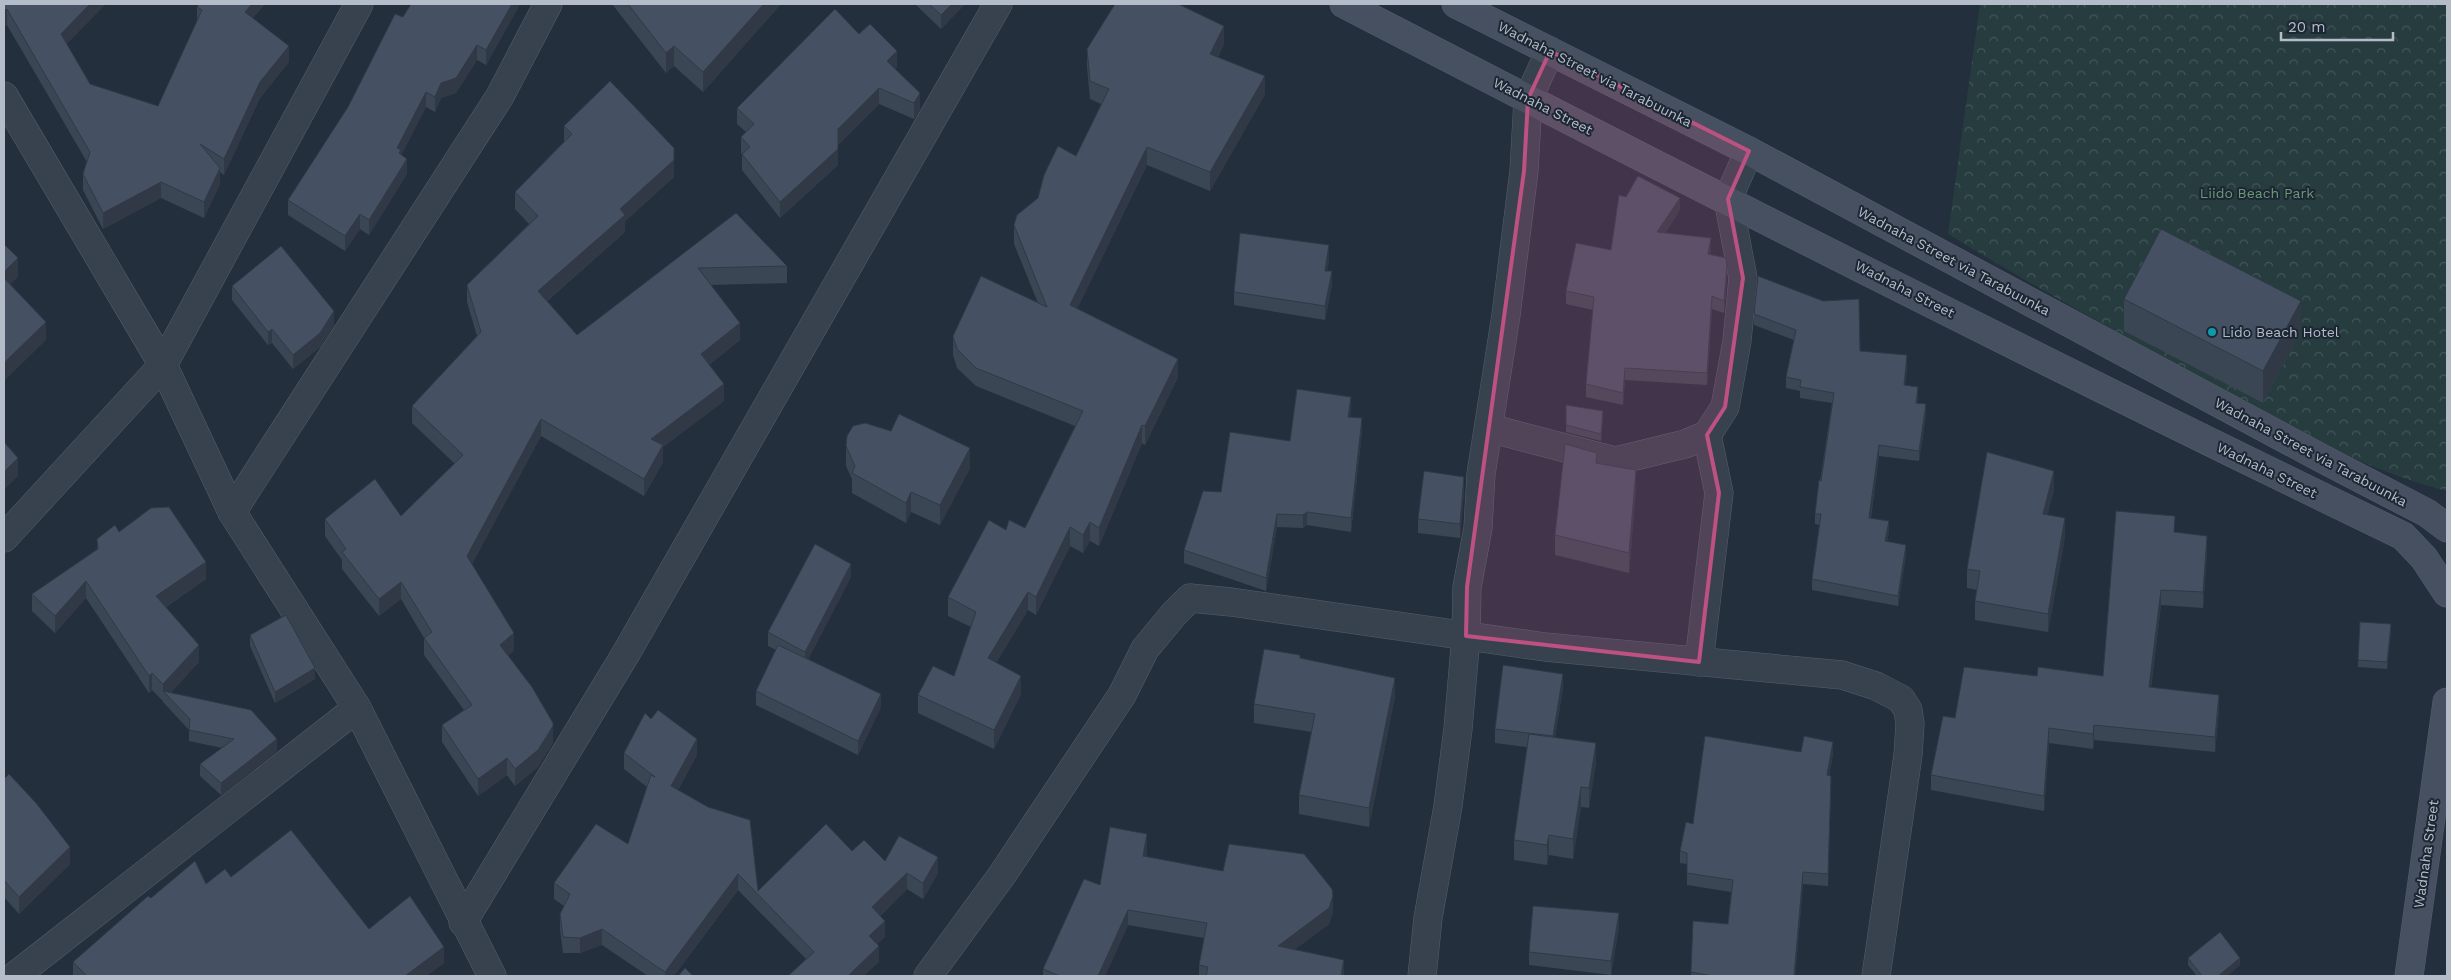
<svg xmlns="http://www.w3.org/2000/svg" width="2451" height="980" viewBox="0 0 2451 980" font-family="'Work Sans',sans-serif">
<style>
.park{fill:url(#park-crowns)}
.lines{fill:none;stroke-linecap:round;stroke-linejoin:round}
.minor-casing{stroke:#565f6c;stroke-width:29}
.secondary-casing{stroke:#565f6c;stroke-width:29}
.minor{stroke:#38414e;stroke-width:28}
.secondary{stroke:#465061;stroke-width:28}
.wall{fill:#3b4654}
.shaded-wall{fill:#303945}
.building{fill:#455162;stroke:#303945}
.marked{fill:#bd5182;fill-opacity:0.2;stroke:#bd5182;stroke-width:4;stroke-linejoin:round}
.culture-dot{fill:#0f9aa8;stroke:#1d2633;stroke-width:2}
.labels{text-anchor:middle;stroke-width:4;stroke-linejoin:round;paint-order:stroke}
.street-label{font-size:14px;fill:#b4bcc9;stroke:#1d2633}
.park-label{font-size:14px;fill:#6b9a76;stroke:#1d2633}
.poi-label{font-size:14px;fill:#b4bcc9;stroke:#1d2633;text-anchor:start}
</style>
<defs>
<pattern id="park-crowns" width="20" height="18" patternUnits="userSpaceOnUse" patternTransform="scale(1.25)"><rect width="20" height="18" fill="#263c3f"/><path d="M2 6a3 3 0 1 1 6 0M12 15a3 3 0 1 1 6 0" fill="none" stroke="#435659"/></pattern>
</defs>
<rect width="100%" height="100%" fill="#242f3e"/>
<path class="park" d="M1980,4H2447V491C2358,468 2277,421 2197,376C2113,330 2030,284 1948,234Z"/>
<g class="lines">
<defs>
<g id="minor">
<path d="M4,96L163,365L232,512L357,708L492,976"/>
<path d="M1489,428L1615,461L1685,444L1707,435L1725,407L1737,341L1743,278L1728,199L1749,151"/>
<path d="M232,512L500,96L548,4"/>
<path d="M4,538L163,365L359,4"/>
<path d="M1699,662L1719,493L1707,435"/>
<path d="M463,922L625,655L998,4"/>
<path d="M15,976L357,708"/>
<path d="M928,976L1002,875L1122,695L1145,649L1174,614L1190,598L1231,602L1545,647L1842,675L1876,686L1901,699L1908,710L1910,724L1908,755L1876,976"/>
<path d="M1422,976L1428,918L1448,806L1458,729L1466,636L1467,587L1478,528L1481,474L1506,315L1524,171L1528,99L1550,51"/>
</g>
<g id="secondary">
<path d="M1344,4C1695,186 2047,364 2403,536L2424,558L2447,593"/>
<path d="M1456,4L1749,151L2323,459L2427,513L2447,528"/>
<path d="M2409,976L2447,702"/>
</g>
</defs>
<use href="#minor" class="minor-casing"/>
<use href="#secondary" class="secondary-casing"/>
<use href="#minor" class="minor"/>
<use href="#secondary" class="secondary"/>
</g>
<g class="wall">
<path d="M4,4L67,44L90,84L158,106L197,22V7L199,4H265L253,18L289,62L260,98L224,175L220,172V184L204,218L161,198L103,229L83,190V174L87,162L7,25L4,27Z"/>
<path d="M411,4H520L486,65L477,60L456,93L441,98L435,112L426,107L401,155L407,174L369,235L360,229L345,251L288,215V200L348,107Z"/>
<path d="M612,4H781L703,92L674,66L666,73Z"/>
<path d="M915,4H965L941,29Z"/>
<path d="M859,34L897,67L895,69L920,110L914,119L879,104L838,145V165L780,218L742,170V155L741,153V137L746,132L737,124V108Z"/>
<path d="M1224,44L1218,57L1265,94L1210,191L1147,165L1077,309L1178,377L1145,445L1142,443L1099,546L1090,541L1083,553L1070,546L1036,615L1028,610L996,663L1021,694L994,749L918,713V695L954,676L971,627L948,616V597L1006,530L1025,528L1075,426L976,386L957,368L953,355V336L1038,303L1014,244V225L1076,156L1101,104L1090,99L1087,67V49Z"/>
<path d="M564,126L674,177L625,221V232L547,301L577,335L736,213L787,266V283L711,285L740,340L709,365L724,401L663,447V462L644,496L541,436L472,564L514,650L508,656L553,743L538,767L515,786L507,775L478,796L442,742V725L464,710L424,655V638L401,599L379,616L342,569V560L325,536V519L401,516L455,464L412,423V406L477,336L467,302V285L529,224L515,209V192L564,142Z"/>
<path d="M1680,210L1665,233L1711,251L1710,254L1727,279L1724,313L1712,309L1707,385L1625,380L1623,405L1586,397V384L1593,310L1566,304V291L1611,250Z"/>
<path d="M1329,259L1327,271L1332,285L1325,320L1234,305V292Z"/>
<path d="M232,286L334,325L320,347L293,369L272,343L268,345L232,300Z"/>
<path d="M2124,299L2301,332L2263,403L2124,331Z"/>
<path d="M1754,314L1860,351L1907,366L1905,385L1918,397L1917,403L1926,415L1919,461L1879,456L1871,518L1889,531L1887,542L1906,555L1898,606L1812,590V579L1820,525L1815,524V514L1832,403L1800,398V391L1786,388V377L1794,340L1754,325Z"/>
<path d="M1566,405L1603,419L1601,441L1566,432Z"/>
<path d="M1351,410L1350,417L1362,431L1351,532L1307,525L1303,528L1277,527L1266,591L1184,563V550L1221,492L1290,441Z"/>
<path d="M846,446L970,468L940,525L911,512L906,523L852,493V479L846,466Z"/>
<path d="M1597,464L1636,489L1629,573L1555,555V535Z"/>
<path d="M2054,490L2047,515L2065,537L2048,632L1975,620V601L1977,590L1967,588V569Z"/>
<path d="M1464,491L1460,538L1418,533V519Z"/>
<path d="M119,532L206,579L166,607L199,662L171,692L277,751L221,795L200,776V764L222,748L189,741V730L163,702V701L152,690L149,693L86,598L55,633L32,611V594L97,549V539Z"/>
<path d="M2175,532L2207,551L2203,608L2161,605L2151,688L2219,710L2215,752L2094,740L2093,749L2049,743L2044,811L1931,790V775L1955,718L2037,676H2103Z"/>
<path d="M851,577L808,659L881,707L858,755L756,705V691L776,650L768,646V632Z"/>
<path d="M2391,631L2387,669L2358,667V660Z"/>
<path d="M250,635L315,679L275,703L250,646Z"/>
<path d="M1300,659L1395,696L1369,827L1299,814V795L1312,732L1254,723V704Z"/>
<path d="M1563,688L1555,737L1596,763L1589,808L1581,807L1573,859L1549,855L1547,865L1514,860V840L1527,747L1495,743V729Z"/>
<path d="M651,719L697,755L678,790L758,891L852,851L885,861L938,873L923,899L907,889L880,916L885,937L877,944L879,962L806,959L738,890L674,976H648L602,945L580,953H563L560,930V914L564,906L554,899V883L628,844L647,787L624,769V753Z"/>
<path d="M1801,752L1833,754L1829,776L1831,788L1828,886L1803,884L1795,976H1691L1693,921L1728,924L1731,892L1687,885V864L1680,863V851L1693,824Z"/>
<path d="M4,779L70,864L19,914L4,897Z"/>
<path d="M1147,849L1146,857L1333,912L1329,924L1294,950L1344,976H1199V965L1204,938L1128,925L1105,976H1043V969L1100,885Z"/>
<path d="M231,877L369,929L444,963L426,976H73V962L151,898L206,884Z"/>
<path d="M1619,927L1611,975L1529,965V952Z"/>
<path d="M2188,958L2240,965L2227,976H2197L2188,965Z"/>
</g>
<g class="shaded-wall">
<path d="M90,4H106L61,50V34Z"/>
<path d="M252,4H265L245,27V12Z"/>
<path d="M512,4H520L486,65V50Z"/>
<path d="M764,4H781L703,92V72Z"/>
<path d="M952,4H965L941,29V15Z"/>
<path d="M7,9V25L4,27V11Z"/>
<path d="M1224,26V44L1210,72V54Z"/>
<path d="M477,45V60L456,93L441,98L435,112V97L441,83Z"/>
<path d="M289,46V62L260,98L224,175V159L260,82Z"/>
<path d="M674,46V66L666,73V53Z"/>
<path d="M897,51V67L887,77V61Z"/>
<path d="M1265,76V94L1210,191V172Z"/>
<path d="M879,88V104L838,145V165L780,218V202L838,129Z"/>
<path d="M426,92V107L401,156V165L397,148Z"/>
<path d="M920,93V110L914,119V103Z"/>
<path d="M1147,147V165L1070,324V305Z"/>
<path d="M407,159V174L369,235V220Z"/>
<path d="M674,160V177L625,221V232L538,308V291L620,209Z"/>
<path d="M220,168V184L204,218V202Z"/>
<path d="M161,182V198L103,229V213Z"/>
<path d="M1680,198V210L1657,244V232Z"/>
<path d="M360,214V229L345,251V236Z"/>
<path d="M1711,238V251L1708,267V254Z"/>
<path d="M1329,245V259L1325,284V271Z"/>
<path d="M18,258V277L4,290V272Z"/>
<path d="M1727,266V279L1724,313V301Z"/>
<path d="M1332,271V285L1325,320V306Z"/>
<path d="M1712,296V309L1707,385V373Z"/>
<path d="M2301,301V332L2263,403V371Z"/>
<path d="M334,311V325L320,347L293,369V355Z"/>
<path d="M46,322V340L4,381V363Z"/>
<path d="M740,323V340L701,371V354Z"/>
<path d="M272,329V343L268,345V332Z"/>
<path d="M1907,355V366L1904,396V385Z"/>
<path d="M1178,359V377L1145,445V426Z"/>
<path d="M1625,368V380L1623,405V393Z"/>
<path d="M724,384V401L663,447V462L644,496V479L651,439Z"/>
<path d="M1918,387V397L1916,414V403Z"/>
<path d="M1351,397V410L1348,430V417Z"/>
<path d="M1926,404V415L1919,461V451Z"/>
<path d="M1603,411V419L1601,441V434Z"/>
<path d="M1362,418V431L1351,532V518Z"/>
<path d="M541,419V436L467,573V556Z"/>
<path d="M1142,425V443L1099,546V528Z"/>
<path d="M1879,445V456L1869,528V518Z"/>
<path d="M970,448V468L940,525V505Z"/>
<path d="M18,458V476L4,490V472Z"/>
<path d="M1636,470V489L1629,573V553Z"/>
<path d="M2054,471V490L2043,533V514Z"/>
<path d="M1464,477V491L1460,538V524Z"/>
<path d="M911,492V512L906,523V503Z"/>
<path d="M1307,512V525L1303,528V515Z"/>
<path d="M1277,514V527L1266,591V578Z"/>
<path d="M2065,518V537L2048,632V614Z"/>
<path d="M1889,521V531L1885,552V541Z"/>
<path d="M1090,522V541L1083,553V535Z"/>
<path d="M1070,527V546L1036,615V597Z"/>
<path d="M2207,536V551L2203,608V592Z"/>
<path d="M1906,545V555L1898,606V596Z"/>
<path d="M206,562V579L156,613V596Z"/>
<path d="M851,564V577L805,666V652Z"/>
<path d="M86,581V598L55,633V616Z"/>
<path d="M401,582V599L379,616V599Z"/>
<path d="M2161,590V605L2149,702V687Z"/>
<path d="M1028,592V610L988,677V658Z"/>
<path d="M2391,624V631L2387,669V662Z"/>
<path d="M514,633V650L500,663V645Z"/>
<path d="M199,645V662L168,696L163,691V701V684Z"/>
<path d="M315,668V679L275,703V692Z"/>
<path d="M152,673V690L149,693V676Z"/>
<path d="M1563,674V688L1553,750V736Z"/>
<path d="M1021,676V694L994,749V730Z"/>
<path d="M1395,678V696L1369,827V808Z"/>
<path d="M881,694V707L858,755V741Z"/>
<path d="M2219,695V710L2215,752V737Z"/>
<path d="M2094,725V740L2093,749V734Z"/>
<path d="M553,726V743L538,767L515,786V769Z"/>
<path d="M2049,728V743L2044,811V796Z"/>
<path d="M277,739V751L221,795V783Z"/>
<path d="M697,739V755L671,802V786Z"/>
<path d="M1833,742V754L1827,787V775Z"/>
<path d="M1596,743V763L1589,808V788Z"/>
<path d="M507,758V775L478,796V779Z"/>
<path d="M1581,787V807L1573,859V839Z"/>
<path d="M1147,834V849L1143,872V856Z"/>
<path d="M1549,835V855L1547,865V845Z"/>
<path d="M70,847V864L19,914V897Z"/>
<path d="M938,857V873L923,899V883Z"/>
<path d="M1803,872V884L1795,976H1794Z"/>
<path d="M907,873V889L872,923V907Z"/>
<path d="M738,874V890L674,976H665V972Z"/>
<path d="M1333,896V912L1329,924L1278,962V946Z"/>
<path d="M1128,910V925L1105,976H1098Z"/>
<path d="M1619,913V927L1611,975V961Z"/>
<path d="M885,921V937L869,952V936Z"/>
<path d="M602,929V945L580,953V938Z"/>
<path d="M879,946V962L864,976H848Z"/>
<path d="M444,947V963L426,976H405Z"/>
<path d="M2240,958V965L2227,976H2218Z"/>
<path d="M1344,960V976H1341Z"/>
</g>
<g class="building">
<path d="M4,4H90L61,34L90,84L158,106L202,10L197,7L199,4H252L245,12L289,46L260,82L224,159L200,144L220,168L204,202L161,182L103,213L83,174L90,152L7,9L4,11Z"/>
<path d="M411,4H512L486,50L477,45L456,78L441,83L435,97L426,92L397,148L401,150L399,153L407,159L369,220L360,214L345,236L288,200L348,107L395,14L403,17Z"/>
<path d="M628,4H764L703,72L674,46L666,53Z"/>
<path d="M929,4H952L941,15Z"/>
<path d="M1115,4H1178L1224,26L1210,54L1265,76L1210,172L1147,147L1070,305L1178,359L1145,426L1142,425L1099,528L1090,522L1083,535L1070,527L1036,597L1028,592L988,658L1021,676L994,730L918,695L933,666L954,676L976,612L948,597L989,520L1006,530L1009,520L1025,528L1083,411L976,368L957,349L953,336L981,276L1047,307L1014,225L1017,215L1038,198L1044,175L1058,146L1076,156L1109,89L1090,81L1087,49Z"/>
<path d="M835,9L859,34L870,24L897,51L887,61L920,93L914,103L879,88L838,129V149L780,202L742,154L750,147L741,137L754,124L737,108Z"/>
<path d="M610,81L674,148V160L620,209L625,215L538,291L577,335L736,213L787,266L698,268L740,323L701,354L724,384L651,439L663,445L644,479L541,419L467,556L514,633L500,645L532,687L553,723V726L538,750L515,769L507,758L478,779L442,725L472,705L424,638L432,632L401,582L379,599L342,552L346,549L325,519L375,479L401,516L463,455L412,406L481,332L467,285L538,216L515,192L572,134L564,126Z"/>
<path d="M1638,176L1680,198L1657,232L1711,238L1708,254L1726,258L1727,266L1724,301L1712,296L1707,373L1625,368L1623,393L1586,384L1594,297L1566,291L1576,243L1611,250L1619,195L1626,197Z"/>
<path d="M2161,229L2301,301L2263,371L2124,299Z"/>
<path d="M1240,233L1329,245L1325,271H1332L1325,306L1234,292Z"/>
<path d="M4,244L18,258L4,272Z"/>
<path d="M281,246L334,311L320,333L293,355L272,329L268,332L232,286Z"/>
<path d="M1758,276L1823,301L1859,299L1860,351L1907,355L1904,385L1918,387L1916,403L1926,404L1919,451L1879,445L1869,518L1889,521L1885,541L1906,545L1898,596L1812,579L1821,514H1815L1819,480L1821,481L1834,393L1800,387L1801,380L1786,377L1796,330L1754,314Z"/>
<path d="M4,278L46,322L4,363Z"/>
<path d="M1297,389L1351,397L1348,417L1362,418L1351,518L1307,512L1303,515L1277,514L1266,578L1184,550L1203,491L1221,492L1230,432L1290,441Z"/>
<path d="M1566,405L1603,411L1601,434L1566,425Z"/>
<path d="M899,414L970,448L940,505L911,492L906,503L852,473L855,466L846,446L847,436L853,426L865,423L891,431Z"/>
<path d="M4,442L18,458L4,472Z"/>
<path d="M1565,444L1597,453L1596,463L1636,470L1629,553L1555,535Z"/>
<path d="M1987,452L2054,471L2043,514L2065,518L2048,614L1975,601L1980,571L1967,569Z"/>
<path d="M1424,471L1464,477L1460,524L1418,519Z"/>
<path d="M169,507L206,562L156,596L199,645L163,684L152,673L149,676L86,581L55,616L32,594L98,549L97,539L115,525L119,532L151,508Z"/>
<path d="M2116,511L2175,516L2174,532L2207,536L2203,592L2161,590L2149,687L2219,695L2215,737L2094,725L2093,734L2049,728L2044,796L1931,775L1943,716L1955,718L1964,667L2037,676L2038,667L2103,676Z"/>
<path d="M815,544L851,564L805,652L768,632Z"/>
<path d="M286,615L315,668L275,692L250,635Z"/>
<path d="M2360,622L2391,624L2387,662L2358,660Z"/>
<path d="M778,645L881,694L858,741L756,691Z"/>
<path d="M1264,649L1300,655V658L1395,678L1369,808L1299,795L1315,714L1254,704Z"/>
<path d="M1503,665L1563,674L1553,736L1495,729Z"/>
<path d="M163,691L251,710L277,739L221,783L200,764L234,739L189,730L190,719Z"/>
<path d="M658,710L697,739L671,786L708,807L750,820L758,891L826,824L852,851L864,840L885,861L899,836L938,857L923,883L907,873L872,907L885,921L869,936L879,946L848,976H788L814,952L738,874L665,972L602,929L580,938L563,937L560,914L570,894L554,883L596,824L628,844L651,775L655,777L624,753L645,713L651,719Z"/>
<path d="M1529,734L1596,743L1589,788L1581,787L1573,839L1549,835L1547,845L1514,840Z"/>
<path d="M1705,736L1801,752L1804,736L1833,742L1827,775L1831,776L1828,874L1803,872L1794,976H1712L1691,972L1693,921L1728,924L1733,880L1687,873V853L1680,851L1686,822L1693,824Z"/>
<path d="M9,774L36,803L70,847L19,897L4,880V779Z"/>
<path d="M1110,827L1147,834L1143,856L1223,871L1229,844L1304,854L1332,889L1333,896L1329,908L1278,946L1344,960L1341,976H1206L1208,967L1199,965L1207,923L1128,910L1098,976H1060L1043,969L1084,879L1100,885Z"/>
<path d="M291,830L369,929L410,896L444,947L405,976H87L73,962L148,896L151,898L195,861L206,884L225,869L231,877Z"/>
<path d="M1533,906L1619,913L1611,961L1529,952Z"/>
<path d="M2220,932L2240,958L2218,976H2202L2188,958Z"/>
<path d="M685,968L693,976H678Z"/>
</g>
<path class="marked" d="M1550,51L1749,151L1728,199L1743,278L1725,407L1707,435L1719,493L1699,662L1466,636L1467,587L1524,171L1528,99Z"/>
<circle class="culture-dot" cx="2212" cy="332" r="5"/>
<g class="labels">
<g class="street-label">
<text transform="translate(1595 74) rotate(27)" y="5">Wadnaha Street via Tarabuunka</text>
<text transform="translate(1543 106) rotate(27)" y="5">Wadnaha Street</text>
<text transform="translate(1954 261) rotate(28)" y="5">Wadnaha Street via Tarabuunka</text>
<text transform="translate(1905 289) rotate(27)" y="5">Wadnaha Street</text>
<text transform="translate(2311 452) rotate(28)" y="5">Wadnaha Street via Tarabuunka</text>
<text transform="translate(2267 470) rotate(26)" y="5">Wadnaha Street</text>
<text transform="translate(2426 854) rotate(-82)" y="5">Wadnaha Street</text>
</g>
<g class="park-label">
<text x="2257" y="198">Liido Beach Park</text>
</g>
<g class="poi-label">
<text x="2222" y="337">Lido Beach Hotel</text>
</g>
</g>
<rect width="2451" height="980" fill="none" stroke="#b4bcc9" stroke-width="10"/>
<path d="M2281 32v8h112v-8" fill="none" stroke="#b4bcc9" stroke-width="2.5"/>
<text x="2288" y="32" font-size="15" fill="#b4bcc9" stroke="#1d2633" stroke-width="4" paint-order="stroke">20 m</text>
</svg>
